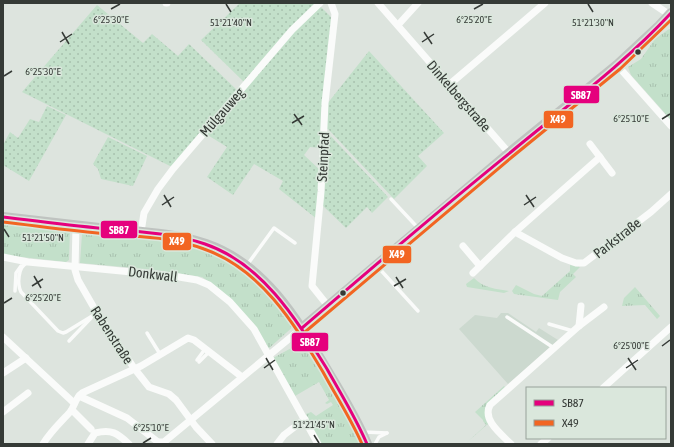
<svg xmlns="http://www.w3.org/2000/svg" width="674" height="447" viewBox="0 0 674 447" font-family="'Asap Condensed',sans-serif">
<style>
.built{fill:#ccd9cf}
.grass{fill:url(#grass-tufts)}
.garden{fill:url(#garden-dots)}
.lines{fill:none;stroke-linecap:round;stroke-linejoin:round}
.lane{stroke:#fafbfa;stroke-width:3.5}
.street{stroke:#fafbfa;stroke-width:7}
.secondary{stroke:#bfc3c0;stroke-width:10}
.bus-1-casing{stroke:#dae7dc;stroke-width:6}
.bus-2-casing{stroke:#dae7dc;stroke-width:6}
.bus-1{stroke:#e5007d;stroke-width:3}
.bus-2{stroke:#f26522;stroke-width:3}
.ticks{fill:none;stroke:#353a36;stroke-width:1.5}
.bus-dot{fill:#353a36;stroke:#dae7dc;stroke-width:1.5}
.labels{text-anchor:middle;stroke-width:3;stroke-linejoin:round;paint-order:stroke}
.street-label{font-size:14px;fill:#353a36;stroke:#dae7dc}
.ticks-label{font-size:10px;text-anchor:middle;fill:#353a36;stroke:#dae7dc;stroke-width:3;stroke-linejoin:round;paint-order:stroke}
.line-badge{stroke:#dae7dc;stroke-width:1.5}
.badge-label{font-size:11px;text-anchor:middle;font-weight:bold;fill:#fff}
</style>
<defs>
<pattern id="grass-tufts" width="24" height="20" patternUnits="userSpaceOnUse"><rect width="24" height="20" fill="#c3e0ca"/><path d="M3 7l-1-3M5 7V3M7 7l1-3M15 17l-1-3M17 17v-4M19 17l1-3" fill="none" stroke="#a8c1ae"/></pattern>
<pattern id="garden-dots" width="8" height="8" patternUnits="userSpaceOnUse"><rect width="8" height="8" fill="#c3e0ca"/><path d="M2 2h.1M6 6h.1" fill="none" stroke="#a8c1ae" stroke-width="1.8" stroke-linecap="round"/></pattern>
</defs>
<rect width="100%" height="100%" fill="#dde4de"/>
<path class="built" d="M501,313H508L536,332L539,328L558,340L508,384L459,329L475,315L497,318Z"/>
<g class="grass">
<path d="M669,29H671V120L631,75L628,67L641,59L655,39Z"/>
<path d="M3,222L70,228L69,260L66,262L3,255Z"/>
<path d="M84,230L176,239L223,255L259,281L295,325L268,349L234,303L218,288L202,277L156,270L80,263L82,234Z"/>
<path d="M570,265L580,267L573,274L576,277L560,292L558,300L514,294L512,291L516,285L534,294L542,296L570,271Z"/>
<path d="M474,278C483,288 497,289 509,291L504,293L467,287L466,284Z"/>
<path d="M635,287L660,316L657,319L645,305L622,306L624,298Z"/>
<path d="M306,340L364,444H320L306,414L311,412L316,416L333,405L331,402L327,404L325,403L329,400L319,382L295,396L273,358Z"/>
<path d="M504,386L505,387L490,403L489,423L465,444L486,425L483,421V420L475,412Z"/>
</g>
<g class="garden">
<path d="M240,3H317L245,83L201,40Z"/>
<path d="M97,5L143,43L152,34L178,56L189,44L238,91L172,167L22,92Z"/>
<path d="M320,6L333,19L322,148L310,147L304,155L321,171L317,219L279,189L283,181L254,164L233,195L207,177L227,147L206,134L294,31Z"/>
<path d="M369,51L444,133L418,156L427,166L394,199L328,129L326,130L327,104Z"/>
<path d="M47,106L66,115L29,181L3,165V145L10,132L18,138L30,119L39,122Z"/>
<path d="M326,131L388,197L372,213L367,207L346,228L321,204Z"/>
<path d="M108,137L147,156L133,186L101,179L98,169L93,164Z"/>
</g>
<g class="lines">
<g class="lane">
<path d="M391,199L419,229"/>
<path d="M27,263C18,267 17,284 21,292L58,331L63,333L66,332L97,313"/>
<path d="M247,265L274,228L295,243"/>
<path d="M377,266L418,311"/>
<path d="M15,291L16,273L21,266"/>
<path d="M507,317L554,348"/>
<path d="M549,324L573,331"/>
<path d="M147,333L160,354"/>
<path d="M69,341L91,318"/>
<path d="M197,360L205,349"/>
<path d="M199,362L209,352"/>
<path d="M364,432L387,433"/>
<path d="M375,444L379,437L387,433"/>
</g>
<g class="street">
<path d="M166,3H167"/>
<path d="M378,3L509,153"/>
<path d="M652,3L670,15"/>
<path d="M398,25L418,3"/>
<path d="M617,65L671,126"/>
<path d="M450,84L545,3"/>
<path d="M590,144L612,173"/>
<path d="M76,226L75,270L78,280L97,313L134,368L149,387L169,394L176,400L196,427L212,444"/>
<path d="M141,232L144,213L158,189L173,169L292,30L320,3"/>
<path d="M515,232L562,258L576,263H584L651,212L671,194"/>
<path d="M463,246L480,266"/>
<path d="M3,257L28,262L173,276L197,280L209,285L230,302L254,329L318,444"/>
<path d="M473,273L515,232L600,157"/>
<path d="M328,306L312,286L321,192L325,103L335,14L331,3"/>
<path d="M579,326L581,306"/>
<path d="M3,337L74,403"/>
<path d="M3,373L26,358"/>
<path d="M603,388L671,327"/>
<path d="M79,396L127,418L158,442"/>
<path d="M72,410L91,429"/>
<path d="M3,412L28,393"/>
<path d="M158,442H164L302,328"/>
<path d="M43,444C50,432 61,422 70,412C75,406 75,398 82,393L141,366L188,338L194,340L242,377"/>
<path d="M88,444L95,433C112,429 117,433 129,444"/>
<path d="M277,444L284,435L305,419"/>
<path d="M511,444C501,434 482,420 490,405L579,326L604,307"/>
<path d="M541,444L548,438"/>
</g>
<g class="secondary">
<path d="M3,217C38,221 73,225 108,229C141,232 175,233 206,244C267,265 299,323 330,375C343,397 357,420 367,444"/>
<path d="M302,328L509,153L617,65L659,26L671,13"/>
</g>
<defs>
<g id="bus-1">
<path d="M3,217C38,221 73,226 109,229C141,232 174,233 205,244C263,264 296,319 327,369C341,394 356,418 367,444"/>
<path d="M302,328C371,269 440,209 511,152C565,107 623,65 671,13"/>
</g>
<g id="bus-2">
<path d="M3,222C38,226 73,231 108,234C140,237 173,237 204,249C261,269 293,322 323,372C336,396 351,419 362,444"/>
<path d="M305,332L512,157L620,69L671,20"/>
</g>
</defs>
<use href="#bus-1" class="bus-1-casing"/>
<use href="#bus-2" class="bus-2-casing"/>
<use href="#bus-1" class="bus-1"/>
<use href="#bus-2" class="bus-2"/>
</g>
<path class="ticks" d="M226,4L231,12M588,4L593,12M111,9L120,4M474,9L483,4M62,32L69,44M424,32L432,44M60,42L72,34M422,42L434,34M4,76L12,71M294,114L302,125M662,119L670,114M292,123L304,116M164,195L171,207M526,195L534,207M162,205L174,197M524,205L536,197M4,229L9,237M34,276L41,288M396,277L403,288M32,286L43,279M394,286L406,279M4,303L12,298M662,346L670,340M266,358L273,370M628,358L636,370M264,368L275,360M626,368L638,360M314,435L319,443M143,443L151,438"/>
<g class="bus-dot">
<circle cx="638" cy="52" r="3.5"/>
<circle cx="343" cy="293" r="3.5"/>
</g>
<g class="labels">
<g class="street-label">
<text transform="translate(459 96) rotate(49)" y="5">Dinkelbergstraße</text>
<text transform="translate(222 112) rotate(-49)" y="5">Mülgauweg</text>
<text transform="translate(323 157) rotate(-87)" y="5">Steinpfad</text>
<text transform="translate(617 238) rotate(-38)" y="5">Parkstraße</text>
<text transform="translate(153 274) rotate(7)" y="5">Donkwall</text>
<text transform="translate(112 335) rotate(57)" y="5">Rabenstraße</text>
</g>
</g>
<g class="ticks-label">
<text x="111" y="23">6°25'30"E</text>
<text x="474" y="23">6°25'20"E</text>
<text x="231" y="26">51°21'40"N</text>
<text x="593" y="26">51°21'30"N</text>
<text x="43" y="75">6°25'30"E</text>
<text x="631" y="122">6°25'10"E</text>
<text x="43" y="241">51°21'50"N</text>
<text x="43" y="301">6°25'20"E</text>
<text x="631" y="349">6°25'00"E</text>
<text x="314" y="428">51°21'45"N</text>
<text x="151" y="431">6°25'10"E</text>
</g>
<g class="line-badge">
<rect x="563" y="85" width="37" height="19" rx="4" fill="#e5007d"/>
<rect x="543" y="110" width="31" height="19" rx="4" fill="#f26522"/>
<rect x="100" y="220" width="38" height="19" rx="4" fill="#e5007d"/>
<rect x="162" y="232" width="30" height="19" rx="4" fill="#f26522"/>
<rect x="382" y="245" width="30" height="19" rx="4" fill="#f26522"/>
<rect x="291" y="332" width="38" height="20" rx="4" fill="#e5007d"/>
</g>
<g class="badge-label">
<text x="581" y="99">SB87</text>
<text x="558" y="123">X49</text>
<text x="119" y="234">SB87</text>
<text x="177" y="245">X49</text>
<text x="397" y="258">X49</text>
<text x="310" y="346">SB87</text>
</g>
<rect width="674" height="447" fill="none" stroke="#353a36" stroke-width="8"/>
<rect x="526" y="387" width="140" height="52" fill="#dae7dc" stroke="#98a29a"/>
<rect x="534" y="400" width="20" height="6" fill="#e5007d" stroke="#98a29a"/>
<text x="562" y="407" font-size="12" fill="#353a36">SB87</text>
<rect x="534" y="420" width="20" height="6" fill="#f26522" stroke="#98a29a"/>
<text x="562" y="427" font-size="12" fill="#353a36">X49</text>
</svg>
